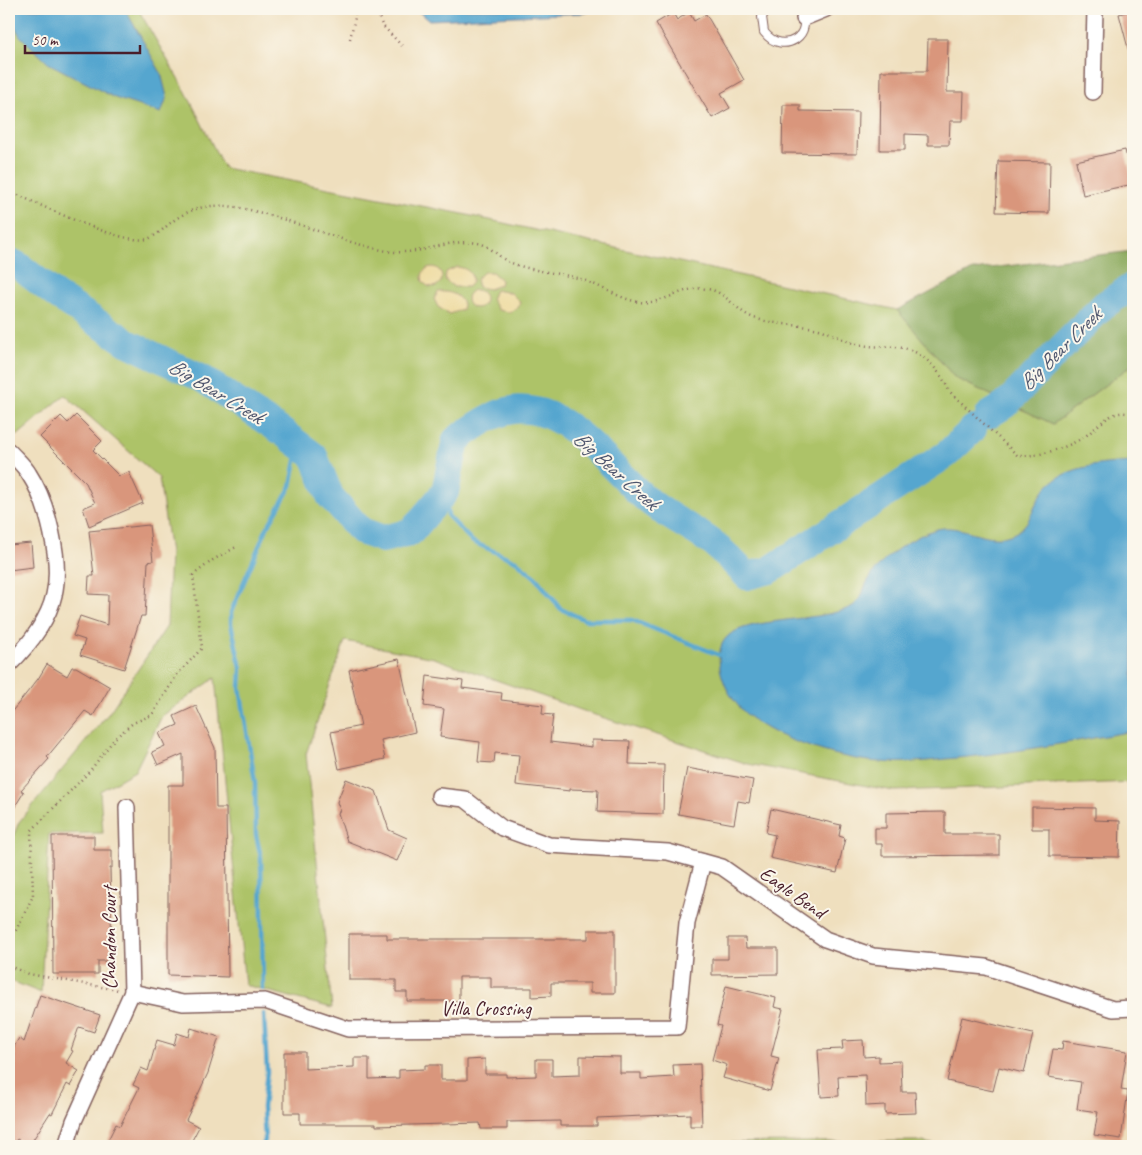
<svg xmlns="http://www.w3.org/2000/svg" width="1142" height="1155" viewBox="0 0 1142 1155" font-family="Caveat,sans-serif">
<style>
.green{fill:#adc368;stroke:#7c714a}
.forest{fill:#8aa95c;stroke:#6a6444}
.sand{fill:#eeda9e;stroke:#9c7c64}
.water{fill:#55a6cf;stroke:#50627d}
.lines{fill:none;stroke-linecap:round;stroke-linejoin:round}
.stream{stroke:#55a6cf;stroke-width:4.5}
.river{stroke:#55a6cf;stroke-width:28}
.building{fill:#d9967b}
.service-casing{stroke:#84625e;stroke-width:10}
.minor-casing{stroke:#84625e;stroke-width:18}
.path{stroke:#84625e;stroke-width:2.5;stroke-dasharray:1 4;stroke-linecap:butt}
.service{stroke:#fff;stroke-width:8}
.minor{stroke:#fff;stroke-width:15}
.labels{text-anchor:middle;stroke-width:4;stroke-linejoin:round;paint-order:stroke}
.street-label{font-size:20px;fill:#4a1f2b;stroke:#fbf7ec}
.water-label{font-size:21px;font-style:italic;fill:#4e556d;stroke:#fbf7ec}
</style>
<rect width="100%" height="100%" fill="#fbf7ec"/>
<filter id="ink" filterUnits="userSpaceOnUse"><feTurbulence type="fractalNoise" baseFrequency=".02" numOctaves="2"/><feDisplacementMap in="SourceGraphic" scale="10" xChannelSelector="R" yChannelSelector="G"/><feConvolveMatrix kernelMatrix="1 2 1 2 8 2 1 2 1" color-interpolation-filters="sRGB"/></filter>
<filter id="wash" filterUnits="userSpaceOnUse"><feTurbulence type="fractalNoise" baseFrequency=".0096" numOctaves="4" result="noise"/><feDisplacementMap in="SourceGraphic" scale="20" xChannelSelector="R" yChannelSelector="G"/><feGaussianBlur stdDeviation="1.12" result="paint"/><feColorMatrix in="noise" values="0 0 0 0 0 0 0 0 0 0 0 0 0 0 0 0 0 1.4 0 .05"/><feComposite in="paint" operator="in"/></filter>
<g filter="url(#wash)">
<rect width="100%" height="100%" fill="#efdfbe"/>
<g class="green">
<path d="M9,9H138L186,92L224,168L458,213L897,310L955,378L1053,424L1133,364V782L894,791L748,764L595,715L434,658L345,641L306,754L332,1008L245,985L215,678L162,716L135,771L100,791L103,833L49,834L41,993L9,980V847L19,822L109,713L167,626L170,553L159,478L65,395L17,436L9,426Z"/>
<path d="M917,1141L943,1146H362Z"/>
</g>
<path class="forest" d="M1133,251V364L1053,424L955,378L897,310L973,270Z"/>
<g class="sand">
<path d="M457,267C466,268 473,272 472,282L468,287H454L445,280L446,272Z"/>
<circle cx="432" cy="277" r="10"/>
<path d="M484,272H492L501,280L500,285L489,289L478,287L476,279Z"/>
<circle cx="476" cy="299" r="9"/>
<path d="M495,290L511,293L520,302L518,308L509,312L498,310L491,299Z"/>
<path d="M438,292C449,291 459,294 463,304L462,310L449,314L438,307L434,299Z"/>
</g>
<g class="water">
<path d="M9,9H125L161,73L167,97L161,113L115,98L48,63L20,36L9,15Z"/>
<path d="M415,9H598L584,13L429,20Z"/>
<path d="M1133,462V731C1071,742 1009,754 946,759C921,762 894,764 869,761C845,758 821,751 799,743C769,732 742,718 727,689C720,674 714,652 726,638C744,617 821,622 851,607C863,601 862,589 869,579C883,557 910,538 934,530C960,521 985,544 1010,535C1030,528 1031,511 1041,495C1059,465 1102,464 1133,462Z"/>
</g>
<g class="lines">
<g class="stream">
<path d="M445,492L448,516L473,542L516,561L536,578L561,609L585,620H632L719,655H723"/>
<path d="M263,989L261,857L256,835L255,782L240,688L241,668L231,624V612L267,528L291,486L299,445"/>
<path d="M263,1146L265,1140L263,1107L267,1072L264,1014"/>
</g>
<g class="river">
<path d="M9,261L19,266L56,295L128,343L203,379L281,431L314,456L330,496L361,531L383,539L411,532L445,492L456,440C469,431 482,420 498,414C560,389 608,470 650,502C670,518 694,529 714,544C726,554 736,565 747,576L770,570L947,454L973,429"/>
<path d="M989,415L1005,405L1104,305L1133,286"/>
</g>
</g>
<g id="blocks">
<g class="building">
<path d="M1133,10V52H1129L1119,14Z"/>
<path d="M689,12L694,21L706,14L744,80L721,93L730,108L712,118L656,23L673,13L677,20Z"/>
<path d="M928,39H948L947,92H964L963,121H950L949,145H928V135L905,134V150H880L881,71H927Z"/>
<path d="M783,105H800V111L858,112L857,154L782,153Z"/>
<path d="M1125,150L1133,184L1083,195L1076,161Z"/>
<path d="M998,161L1050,162L1049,213L996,212Z"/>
<path d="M76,415L102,441L93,450L119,476L129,472L143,503L89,526L83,508L95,503L86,483L40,437L61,416L68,423Z"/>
<path d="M149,525L153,561L148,562L145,616H141L124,669L80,655L85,640L73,636L80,616L107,625L108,595L88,594L89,576H94L89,531Z"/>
<path d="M31,543L33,567L9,570V545Z"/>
<path d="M399,659L415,732L381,740L385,759L339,769L331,732L361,726L349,670Z"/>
<path d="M47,664L67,676L72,667H76L110,687L93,716L85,711L47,757L49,759L21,790L24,792L9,816V715L38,679Z"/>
<path d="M427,676L463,681L462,688L502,693L501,700L543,705L542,714L553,715L550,742L592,747V740L630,741L629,764L664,765L663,814L597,812L598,790L570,789V791L516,785L519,755L495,753L494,763L478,762L480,742L440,737L444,709L424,706Z"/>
<path d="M196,706L215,748L216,808H226L228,977L168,975V785H183V754L158,765L152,752L165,746L159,733L178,725L174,716Z"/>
<path d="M687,768L753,780L749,803L738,801L734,824L678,814Z"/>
<path d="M346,779L376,791L389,830L407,838L397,861L347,841L338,813L340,810L337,802Z"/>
<path d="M1032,807L1095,808V820L1120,821L1119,857L1049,856V829H1032Z"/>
<path d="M771,809L841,825L839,836L845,838L837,873L770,858L775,835L766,833Z"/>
<path d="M945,812V834H999V855L882,856V844H875V828H886V813Z"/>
<path d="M52,836H94V850H112V868H110L112,961H98V974H53Z"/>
<path d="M588,930H615V993H590V983H551V996L532,997V988H491V977H459V1001H407V992H396V980H349V934H387V939H588Z"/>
<path d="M728,938H745L746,948H778V974L712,975V959H728Z"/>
<path d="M726,986L776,998L774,1007L783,1009L771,1056L779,1058L770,1091L723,1078L727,1065L712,1060L721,1026L717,1025Z"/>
<path d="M40,995L100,1015L94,1032L79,1027L71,1050L73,1051L66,1063L79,1071L70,1086L67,1084L52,1114L50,1113L29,1146L17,1139L13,1146H9V1068L15,1054L11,1052L19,1038L24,1042Z"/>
<path d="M962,1017L1033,1034L1024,1073L999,1067L993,1091L947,1081Z"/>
<path d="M191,1028L219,1037L208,1073L186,1120L199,1127L189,1146H121L108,1140L116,1124L120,1126L139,1088L133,1085L141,1068L148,1071L157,1040L174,1045L177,1033L189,1037Z"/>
<path d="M863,1040L864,1057L879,1056V1062L901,1061L902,1092H915L916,1113L885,1114V1105L866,1106L865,1075L838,1076L839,1096L821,1097L818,1050L843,1049L842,1041Z"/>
<path d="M1063,1041L1127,1051L1121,1090L1128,1091L1121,1139L1094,1135L1098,1112L1077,1109L1081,1082L1048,1077L1053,1049L1062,1050Z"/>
<path d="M284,1052H305V1069L354,1067V1058H369V1079L399,1078V1070L425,1069V1065H441V1080H467V1060L485,1059V1074H506V1077L536,1076V1059H552V1076L580,1075V1056L620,1057V1073H641V1079L674,1077L673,1065L700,1064L702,1126H690V1114L597,1118V1126H560V1121L507,1122V1129H481L480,1123L376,1126V1124H300V1113H284Z"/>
</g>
</g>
</g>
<g filter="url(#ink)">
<use href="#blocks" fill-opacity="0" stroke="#84625e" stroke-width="1"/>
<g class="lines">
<defs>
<path id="service" d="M767,9L762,17L764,32C783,57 817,34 799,9"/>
<g id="minor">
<path d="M804,18L826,9"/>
<path d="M1093,92L1095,9"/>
<path d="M9,451C15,458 24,465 29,474C48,503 62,561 54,595C48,622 28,646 9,665"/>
<path d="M439,796L465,799L502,828L549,845L668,852L722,867L825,939L873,956L986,967L1113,1009L1133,1008"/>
<path d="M132,992L183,1003L265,1001L348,1029L677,1027L687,923L703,862"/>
<path d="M66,1146L74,1121L132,992L127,807"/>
</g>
</defs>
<use href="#service" class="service-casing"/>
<use href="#minor" class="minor-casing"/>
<g class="path">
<path d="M376,9L382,25L404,48"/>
<path d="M350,39L357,9"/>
<path d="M9,191C37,203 121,245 147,239C156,236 162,230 168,225C188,208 209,203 235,207C287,216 335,241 387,251C421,257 446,238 477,243C489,244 497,256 507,261C528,271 555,272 577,278C596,283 614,296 634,301C664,308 679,285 707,289C726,291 735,311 754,318C775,325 797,324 819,329C834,333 846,343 862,345C877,348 893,345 907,349C926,354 942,374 949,391L1018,456C1040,456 1060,450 1079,440C1097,431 1110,405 1133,415"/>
<path d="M9,944L33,896L31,831L89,772L115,738L133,723L152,715L177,675L202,648L193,575L213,560L238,546"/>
<path d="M9,966L29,974L118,990"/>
</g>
<use href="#service" class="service"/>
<use href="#minor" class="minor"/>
</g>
</g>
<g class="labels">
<g class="street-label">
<text transform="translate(793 892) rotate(35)" y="7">Eagle Bend</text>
<text transform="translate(109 938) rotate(-90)" y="7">Chandon Court</text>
<text x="486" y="1015">Villa Crossing</text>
</g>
<g class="water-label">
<text transform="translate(1060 349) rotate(-45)" y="7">Big Bear Creek</text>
<text transform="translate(216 391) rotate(31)" y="7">Big Bear Creek</text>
<text transform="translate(616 470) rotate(42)" y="7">Big Bear Creek</text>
</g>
</g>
<rect width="1142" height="1155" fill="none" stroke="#fbf7ec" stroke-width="30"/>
<path d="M25 45v8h115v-8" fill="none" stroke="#4a1f2b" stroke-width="2.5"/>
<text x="32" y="45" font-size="15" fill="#4a1f2b" stroke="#fbf7ec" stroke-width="4" paint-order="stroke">50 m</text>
</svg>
